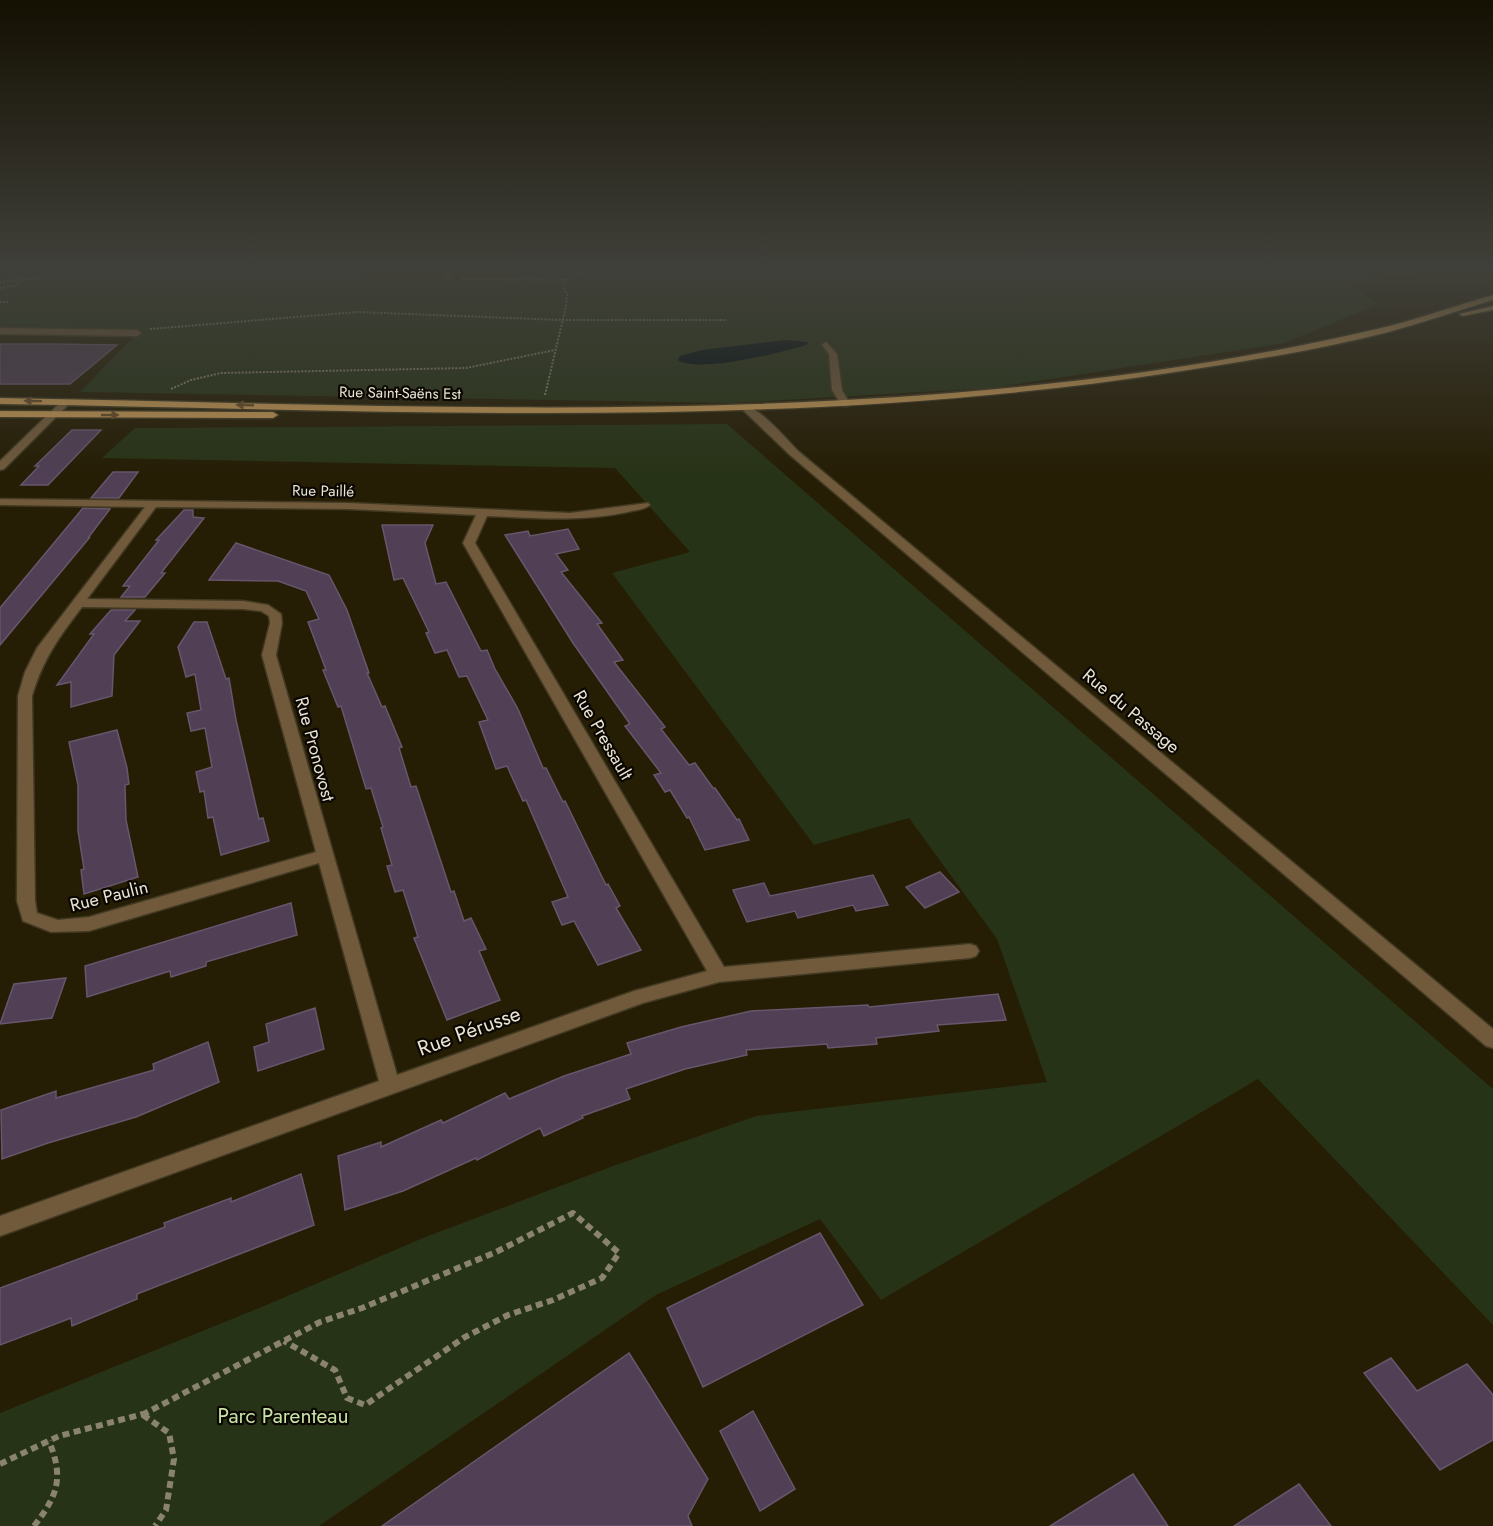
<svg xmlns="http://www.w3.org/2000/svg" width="1493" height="1526" viewBox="0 0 1493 1526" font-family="Jost,sans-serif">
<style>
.education{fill:#321f21}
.green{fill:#273316}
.water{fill:#000e13}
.building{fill:#503f55;stroke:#67566c;stroke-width:1.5}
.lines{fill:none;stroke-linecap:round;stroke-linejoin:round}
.minor-casing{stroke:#413921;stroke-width:3}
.major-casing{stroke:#413921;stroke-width:3}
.path-far1{stroke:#8a8370;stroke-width:2;stroke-dasharray:2 1.5;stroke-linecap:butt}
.path{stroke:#8a8370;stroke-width:6;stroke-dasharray:7 4.5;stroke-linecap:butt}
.minor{fill:#705a3b;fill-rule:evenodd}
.major{fill:#c39654;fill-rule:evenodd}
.oneway{fill:#674e2a}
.labels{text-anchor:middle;stroke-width:4.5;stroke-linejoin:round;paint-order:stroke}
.far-street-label{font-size:15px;fill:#eae4d6;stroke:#0b0701}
.street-label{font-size:18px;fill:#eae4d6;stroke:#0b0701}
.near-street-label{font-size:21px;fill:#eae4d6;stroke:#0b0701}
.near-park-label{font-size:21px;fill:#c8e3a5;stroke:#0b0701}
</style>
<rect width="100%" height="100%" fill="#251d04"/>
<path class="education" d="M0,266H48L38,273L0,274Z"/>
<g class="green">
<path d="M47,266H373L363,279L508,278L515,266H1474L1442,272L1346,282L1378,304L1285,343L991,388L732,403L80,392L136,334L0,331V274L38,273Z"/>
<path d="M727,424L1493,1089V1325L1258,1079L881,1300L820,1219L656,1295L319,1526H0V1413L264,1306L423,1238L613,1166L756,1116L1047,1082L997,939L909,818L814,845L612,573L690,552L615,468L102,458L135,428Z"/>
</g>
<path class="water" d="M785,340L808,342L807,345C783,352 697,374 678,360L680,356L702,350Z"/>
<g class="building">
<path d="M0,344H53L117,345L70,384H0Z"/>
<path d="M72,430H101L48,485H21L39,466H35Z"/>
<path d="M113,472H138L119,498H91Z"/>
<path d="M83,508L110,509L88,538L90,537L0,645V608Z"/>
<path d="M184,510H193V517L204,518L161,573H165L145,597H121L130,586H123L159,540H156Z"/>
<path d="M382,525H433L425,543L436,584L446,582L481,651L487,650L495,669L518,709L543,768H546L563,802L565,801L606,885L608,884L620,906L616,908L641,950L598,965L574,921L562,925L552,902L568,897L526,800L523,801L507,766L496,769L479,722L488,720L467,676L459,677L447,650L435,653L426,633L429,632L403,578L394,580Z"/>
<path d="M568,529L579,549L556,554L568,570L561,572L602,623L597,624L623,660L614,662L665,727L661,729L689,765L695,763L713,788H715L737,820L739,819L749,840L705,850L689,817L687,818L670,790L665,792L654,775L661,773L625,726L630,724L573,643L505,535L528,531L530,536Z"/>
<path d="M236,543L329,575L347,610L369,673H367L382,707L385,706L402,747L399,748L411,787L416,786L451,892L454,891L464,921L471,918L486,949L479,951L500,1000L447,1020L414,938L418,937L403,890L395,892L387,866L392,865L381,828L383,827L371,788L366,789L341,706L338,707L323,670H326L308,622L319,619L306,591L278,581L209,580Z"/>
<path d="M111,610H135L125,621H140L114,655L112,696L71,707V682L57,685L94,634H90Z"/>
<path d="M194,622H207L226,679L229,678L236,720L259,819L263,818L269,841L221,855L213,817L208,818L204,791L200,792L196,772L212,767L205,728L191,731L187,713L201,710L195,674L186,677L178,647Z"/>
<path d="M117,730L127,768L129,784L125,785L126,820L138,877L84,894L81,870L84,869L78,831V785L69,742Z"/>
<path d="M940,872L959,892L925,908L906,887Z"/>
<path d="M873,875L888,905L856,911L853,905L798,918L795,911L747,922L733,890L764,883L770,896Z"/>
<path d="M291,903L297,935L206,962V966L171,977L170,971L87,997L85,966Z"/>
<path d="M66,978L52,1018L0,1024L14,984Z"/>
<path d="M998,994L1006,1020L937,1025L939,1031L876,1038L877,1044L828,1048L827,1044L746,1050L747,1055L685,1069L626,1089L630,1099L582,1116L583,1118L544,1136L540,1128L477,1160L476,1158L403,1191L345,1210L338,1156L381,1142V1147L441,1120L443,1123L505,1093L509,1099L564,1076L631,1054L627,1043L681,1027L751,1011L868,1005L869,1007Z"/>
<path d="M315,1008L324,1049L258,1071L254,1047L269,1042L266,1024Z"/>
<path d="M208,1042L219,1082L136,1117L48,1143L2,1159L1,1110L56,1091V1098L154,1070L153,1064Z"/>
<path d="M301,1174L314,1225L137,1294V1299L72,1326L71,1318L0,1345V1288L165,1227L164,1223L231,1198V1202Z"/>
<path d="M820,1233L863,1305L703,1387L667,1308Z"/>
<path d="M629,1353L708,1479L688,1516L692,1526H382Z"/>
<path d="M1391,1358L1417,1391L1467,1364L1493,1395V1440L1440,1470L1364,1373Z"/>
<path d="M753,1411L795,1489L760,1511L720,1431Z"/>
<path d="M1133,1474L1168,1526H1050Z"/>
<path d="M1299,1484L1331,1526H1234Z"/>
</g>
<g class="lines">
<defs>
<g id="minor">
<path d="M449,266H456L449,279H443Z"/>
<path d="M0,328L137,330L141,333L137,336L0,334Z"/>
<path d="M826,342L837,354L842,390L850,404L848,406H842L832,390L829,354L822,345Z"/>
<path d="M63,400L71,402L4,469L0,470V461Z"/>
<path d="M743,406C757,404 787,440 798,451L1493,1029V1048L1486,1046L790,455L743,410Z"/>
<path d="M0,499L348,503L570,513L648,503L650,505C644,510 635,510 628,512C581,522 535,518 487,516L475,543L724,967L970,944L976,946L979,951L976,956L970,958L719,982L643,1003L0,1236V1216L379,1081L319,863L89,931L51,932L23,921L17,901L18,696L25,672L37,648L145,507L0,505ZM156,507L348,509L476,515L463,543L707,971L634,991L397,1075L276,655L282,623L281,614L268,605L243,601L87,599ZM82,607L243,609L261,611L269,616L270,623L262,655L316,852L89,917L58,920L37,913L35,901L32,696C43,659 59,637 82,607Z"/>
</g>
<g id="major">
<path d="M1493,295V300C1457,311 1421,323 1385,333C1314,351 1241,362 1169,373C783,432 390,410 0,404V398C459,406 926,434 1377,329C1416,320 1454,306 1493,295Z"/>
<path d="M1493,306V310L1463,316L1459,314Z"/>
<path d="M0,411L273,412L278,415L273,418L0,417Z"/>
</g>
</defs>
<use href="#minor" class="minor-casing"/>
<use href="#major" class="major-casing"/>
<g class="path-far1">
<path d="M584,271L628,267"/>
<path d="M462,279L565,280"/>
<path d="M0,282L39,278L60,267L44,268"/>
<path d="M0,288L15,286L20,281"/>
<path d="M0,302H8"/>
<path d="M150,329L357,312L562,320H727"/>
<path d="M171,389L191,380L221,373L466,368L555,350"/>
<path d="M545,395L566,306L567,295L563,285L566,280L592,266"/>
</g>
<g class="path">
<path d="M142,1415L320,1322L362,1308L496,1252L573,1213L619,1253L602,1278L553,1300L508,1315L465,1337L365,1405L347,1398L335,1370L284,1341"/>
<path d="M143,1415L169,1433L174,1459L166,1510L155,1526"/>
<path d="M0,1464L59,1436L143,1414"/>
<path d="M34,1526C58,1495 64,1478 49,1441"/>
</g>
<use href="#minor" class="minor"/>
<use href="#major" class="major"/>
</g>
<defs><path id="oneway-solid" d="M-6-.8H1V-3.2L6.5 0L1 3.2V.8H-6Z" transform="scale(1.5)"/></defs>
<g class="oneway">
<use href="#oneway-solid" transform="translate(33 401) rotate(-179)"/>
<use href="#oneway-solid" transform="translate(245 405) rotate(-178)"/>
<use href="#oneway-solid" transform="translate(110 415)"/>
</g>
<linearGradient id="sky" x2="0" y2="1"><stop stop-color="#141002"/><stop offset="0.56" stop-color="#40403a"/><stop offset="1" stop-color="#40403a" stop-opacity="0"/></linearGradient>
<rect width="1493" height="479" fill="url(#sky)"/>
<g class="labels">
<g class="far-street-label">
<text transform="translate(400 393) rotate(1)" y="5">Rue Saint-Saëns Est</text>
<text transform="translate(323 491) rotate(1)" y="5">Rue Paillé</text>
</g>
<g class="street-label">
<text transform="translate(1131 711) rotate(40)" y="6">Rue du Passage</text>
<text transform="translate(603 735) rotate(60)" y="6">Rue Pressault</text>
<text transform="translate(315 749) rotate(75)" y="6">Rue Pronovost</text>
<text transform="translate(109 896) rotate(-14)" y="6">Rue Paulin</text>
</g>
<g class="near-street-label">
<text transform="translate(469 1031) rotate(-20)" y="7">Rue Pérusse</text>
</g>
<g class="near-park-label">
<text x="283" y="1423">Parc Parenteau</text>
</g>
</g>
</svg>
